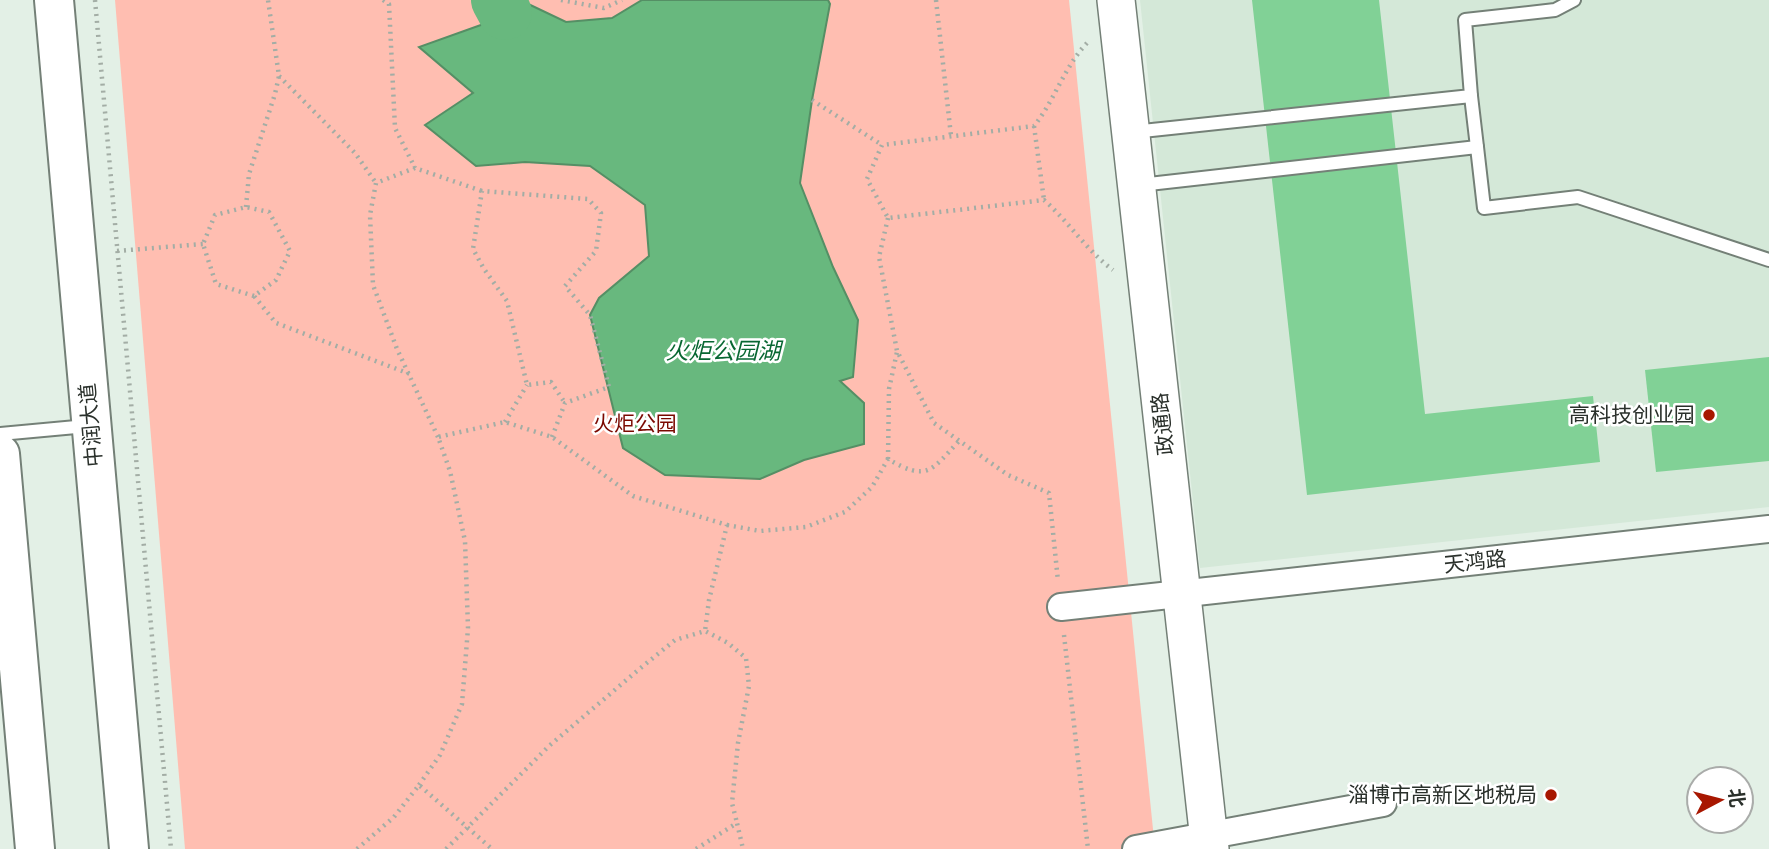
<svg xmlns="http://www.w3.org/2000/svg" width="1769" height="849" viewBox="0 0 1769 849" font-family="'Open Sans','Noto Sans SC',sans-serif">
<style>
.built{fill:#d4e8d8}
.green{fill:#ffbeb1}
.water{fill:#68b87e;stroke:#558f65;stroke-width:2}
.lines{fill:none;stroke-linecap:round;stroke-linejoin:round}
.river{stroke:#68b87e;stroke-width:54}
.building{fill:#81d196}
.lane-casing{stroke:#748077;stroke-width:16}
.street-casing{stroke:#748077;stroke-width:30}
.secondary-casing{stroke:#748077;stroke-width:40}
.primary-casing{stroke:#748077;stroke-width:42}
.path{stroke:#a3ada5;stroke-width:4.5;stroke-dasharray:2 5;stroke-linecap:butt}
.lane{stroke:#fff;stroke-width:12}
.street{stroke:#fff;stroke-width:26}
.secondary{stroke:#fff;stroke-width:37}
.primary{stroke:#fff;stroke-width:38}
.poi-dot{fill:#a81701;stroke:#fff;stroke-width:2.5}
.labels{text-anchor:middle;stroke-width:5;stroke-linejoin:round;paint-order:stroke}
.poi-label{font-size:21px;fill:#2a302b;stroke:#fff;text-anchor:end}
.park-label{font-size:21px;fill:#7a0900;stroke:#fff}
.street-label{font-size:21px;fill:#2a302b;stroke:#fff}
.water-label{font-size:23px;font-style:italic;fill:#086732;stroke:#fff}
</style>
<rect width="100%" height="100%" fill="#e3f0e6"/>
<path class="built" d="M1140,0H1769V507L1200,568Z"/>
<path class="green" d="M115,0H1069L1155,849H185Z"/>
<path class="water" d="M642,0H828L830,4L812,100L800,183L833,267L858,320L853,377L840,381L864,403V444L804,460L760,479L665,475L623,448L590,315L599,298L649,256L645,205L590,166L525,162L476,166L425,125L473,93L419,47L492,21L524,2L566,22L612,18Z"/>
<g class="lines">
<path class="river" d="M498,0L505,13"/>
</g>
<g class="building">
<path d="M1252,0H1379L1425,414L1593,396L1600,462L1307,495Z"/>
<path d="M1769,357V461L1656,472L1645,370Z"/>
</g>
<g class="lines">
<defs>
<g id="lane">
<path d="M1471,96L1477,147"/>
<path d="M1133,132L1471,96L1465,20L1555,10L1574,0"/>
<path d="M1140,185L1477,147L1484,208L1578,197L1769,260"/>
<path d="M0,434L87,426"/>
</g>
<g id="street">
<path d="M1061,607L1769,529"/>
<path d="M1136,849L1383,803"/>
</g>
<path id="secondary" d="M1116,0L1210,849"/>
<g id="primary">
<path d="M54,0L129,849"/>
<path d="M0,454L35,849"/>
</g>
</defs>
<use href="#lane" class="lane-casing"/>
<use href="#street" class="street-casing"/>
<use href="#secondary" class="secondary-casing"/>
<use href="#primary" class="primary-casing"/>
<g class="path">
<path d="M95,0L171,849"/>
<path d="M383,0L389,4L395,128L415,168"/>
<path d="M561,0L604,8L622,0"/>
<path d="M936,0L951,136"/>
<path d="M1087,43C1064,67 1055,100 1034,126L882,145L867,179L888,218L1044,200C1069,222 1086,250 1113,270"/>
<path d="M279,76L355,153L376,183"/>
<path d="M812,100L882,145"/>
<path d="M1034,126L1044,200"/>
<path d="M246,207L249,174L275,94L279,76L268,0"/>
<path d="M888,218L879,257L897,351L934,423L1008,475L1049,493L1058,581"/>
<path d="M117,251L203,244"/>
<path d="M254,296L216,284L203,244L215,215L246,207L269,212L290,251L276,280L254,296L276,323L410,374"/>
<path d="M505,422L527,385"/>
<path d="M438,437L397,349L373,285L370,215L376,183L415,168L482,191"/>
<path d="M552,437L565,403L609,387L590,315L565,286L596,251L601,213L588,199L482,191L473,249L484,269L507,301L527,385L551,382L565,403"/>
<path d="M888,459L889,389L897,352"/>
<path d="M727,525L760,531L806,527L845,512L872,487L888,459C927,482 931,471 959,441"/>
<path d="M1064,635L1088,849"/>
<path d="M419,785L440,755L462,704L468,628L465,541L450,471L438,437L505,422L552,437L633,496L727,525L709,600L705,631"/>
<path d="M357,849L394,817L419,785L492,849"/>
<path d="M446,849L549,746L637,671L675,640L705,631L728,643L746,658L749,686L738,743L732,803L737,823"/>
<path d="M696,849L737,823L743,849"/>
</g>
<use href="#lane" class="lane"/>
<use href="#street" class="street"/>
<use href="#secondary" class="secondary"/>
<use href="#primary" class="primary"/>
</g>
<g class="poi-dot">
<circle cx="1709" cy="415" r="7"/>
<circle cx="1551" cy="795" r="7"/>
</g>
<g class="labels">
<g class="poi-label">
<text x="1695" y="422">高科技创业园</text>
<text x="1537" y="802">淄博市高新区地税局</text>
</g>
<g class="park-label">
<text x="635" y="431">火炬公园</text>
</g>
<g class="street-label">
<text transform="translate(1163 424) rotate(-96)" y="7">政通路</text>
<text transform="translate(91 425) rotate(-95)" y="7">中润大道</text>
<text transform="translate(1475 562) rotate(-6)" y="7">天鸿路</text>
</g>
<g class="water-label">
<text x="723" y="359">火炬公园湖</text>
</g>
</g>
<g transform="translate(1720 800) rotate(83)"><circle r="33" fill="#ffffff" stroke="#aaacaa" stroke-width="2"/>
<path d="M0-5L12 26L0 18L-12 26Z" fill="#a81701"/>
<text y="-10" font-size="19" font-weight="bold" text-anchor="middle" fill="#2a302b">北</text>
</g>
</svg>
